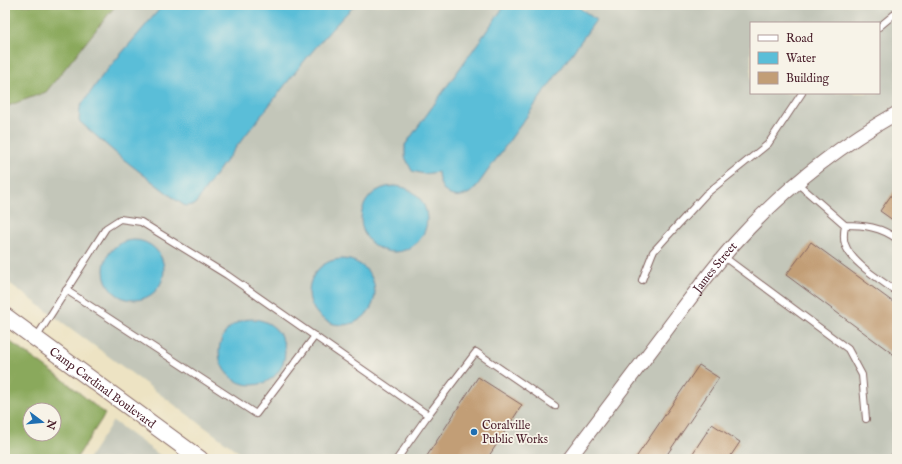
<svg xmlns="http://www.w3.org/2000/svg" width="902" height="464" viewBox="0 0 902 464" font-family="'IM FELL English',serif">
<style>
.industrial{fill:#c3c6b9;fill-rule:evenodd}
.forest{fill:#8aa95c;stroke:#6a6444;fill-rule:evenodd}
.water{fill:#5abed8;stroke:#526e82}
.building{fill:#c29e76}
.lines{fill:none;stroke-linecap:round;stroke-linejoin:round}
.service-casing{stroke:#836460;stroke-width:8}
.minor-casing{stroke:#836460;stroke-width:15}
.tertiary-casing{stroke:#836460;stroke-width:18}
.service{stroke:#fff;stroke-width:6}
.minor{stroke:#fff;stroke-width:13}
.tertiary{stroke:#fff;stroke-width:16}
.poi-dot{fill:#1f6fb2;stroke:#f7f3e8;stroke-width:1.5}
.labels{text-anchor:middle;stroke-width:3.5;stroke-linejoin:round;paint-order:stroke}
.street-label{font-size:12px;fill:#4a1f2b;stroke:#f7f3e8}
.poi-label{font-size:12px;fill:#4a1f2b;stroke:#f7f3e8;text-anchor:start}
</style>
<rect width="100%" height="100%" fill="#f7f3e8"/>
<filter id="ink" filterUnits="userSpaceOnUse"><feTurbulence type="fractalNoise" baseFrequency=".025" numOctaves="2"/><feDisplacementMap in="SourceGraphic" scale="8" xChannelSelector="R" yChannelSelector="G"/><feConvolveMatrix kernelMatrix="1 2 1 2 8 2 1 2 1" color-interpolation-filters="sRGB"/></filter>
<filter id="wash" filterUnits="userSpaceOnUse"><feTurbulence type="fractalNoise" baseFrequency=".012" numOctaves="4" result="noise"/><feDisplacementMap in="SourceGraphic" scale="16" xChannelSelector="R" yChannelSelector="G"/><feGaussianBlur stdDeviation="0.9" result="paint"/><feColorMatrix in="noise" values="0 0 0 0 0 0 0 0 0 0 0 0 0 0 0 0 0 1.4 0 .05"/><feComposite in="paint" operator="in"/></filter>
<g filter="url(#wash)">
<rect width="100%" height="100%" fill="#ede3c3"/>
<g class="industrial">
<path d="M101,5H543L571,24L588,5H897V459H248L5,280V109ZM751,23H879V93H751Z"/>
<path d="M113,421L165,459H88Z"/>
</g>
<g class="forest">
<path d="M5,5H116L46,92L5,107Z"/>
<path d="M5,338L65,381L105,414L76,459H5ZM30,410H54V434H30Z"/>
</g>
<g class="water">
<path d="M163,5H355C321,38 293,75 264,112C240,142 216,172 195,205L185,206L176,200L118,155L79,121L80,107L102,76Z"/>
<path d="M505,5H576L596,20L474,190C455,204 439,194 438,172L424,174L412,171L405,157V145Z"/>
<circle cx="394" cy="219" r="33"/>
<circle cx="134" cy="270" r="30"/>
<circle cx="342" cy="292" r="33"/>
<circle cx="252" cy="352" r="33"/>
</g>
<g id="blocks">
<g class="building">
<path d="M897,187V223L880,211Z"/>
<path d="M811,242L897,305V357L786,275Z"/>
<path d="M699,365L719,378L664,459H635Z"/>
<path d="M478,377L522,405L487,459H425Z"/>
<path d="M712,424L740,442L730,457L733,459H689Z"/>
<path d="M897,447V459H888Z"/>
</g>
</g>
</g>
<g filter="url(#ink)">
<use href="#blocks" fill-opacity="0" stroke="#836460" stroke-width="1"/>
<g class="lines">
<defs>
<g id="service">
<path d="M879,27L897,12"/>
<path d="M797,183L845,225C864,225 881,227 897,239"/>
<path d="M845,225C844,231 843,239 845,244C851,263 881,280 897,292"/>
<path d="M724,257L848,349L862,375L866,419"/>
<path d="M642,280L653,252L706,194L768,144L802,93"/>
<path d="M66,290L256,414L315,336"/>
<path d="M36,338L106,228L120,219L141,222L227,275L428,415L397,459"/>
<path d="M428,415L476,352L555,406"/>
</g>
<g id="minor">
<path id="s1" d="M569,459C600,418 631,377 662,336C686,304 709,272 735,243C781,192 837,147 897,113"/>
</g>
<g id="tertiary">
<path id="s2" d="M5,316L200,459"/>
</g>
</defs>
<use href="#service" class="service-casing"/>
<use href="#minor" class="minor-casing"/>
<use href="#tertiary" class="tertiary-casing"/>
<use href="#service" class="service"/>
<use href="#minor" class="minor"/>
<use href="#tertiary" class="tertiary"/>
</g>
</g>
<circle class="poi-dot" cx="474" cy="432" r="4"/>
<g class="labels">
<g class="street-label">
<text dy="4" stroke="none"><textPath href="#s1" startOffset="241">James Street</textPath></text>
<text dy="4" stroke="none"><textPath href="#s2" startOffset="121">Camp Cardinal Boulevard</textPath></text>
</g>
<g class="poi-label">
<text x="482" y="429">Coralville<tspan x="482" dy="14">Public Works</tspan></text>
</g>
</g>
<rect width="902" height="464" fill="none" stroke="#f7f3e8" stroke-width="20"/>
<rect x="750" y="22" width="130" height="72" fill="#f7f3e8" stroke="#b29e9c"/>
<rect x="758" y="35" width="20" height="6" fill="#ffffff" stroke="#b29e9c"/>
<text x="786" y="42" font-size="12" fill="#4a1f2b">Road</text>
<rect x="758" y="52" width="20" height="12" fill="#5abed8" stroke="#b29e9c"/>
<text x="786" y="62" font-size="12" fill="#4a1f2b">Water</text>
<rect x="758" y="72" width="20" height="12" fill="#c29e76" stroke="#b29e9c"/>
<text x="786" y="82" font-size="12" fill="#4a1f2b">Building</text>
<g transform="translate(42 422) rotate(106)"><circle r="19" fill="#f7f3e8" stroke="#b29e9c"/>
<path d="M0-3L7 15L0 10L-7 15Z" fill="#1f6fb2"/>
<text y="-6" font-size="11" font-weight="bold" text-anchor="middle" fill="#4a1f2b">N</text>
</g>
</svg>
